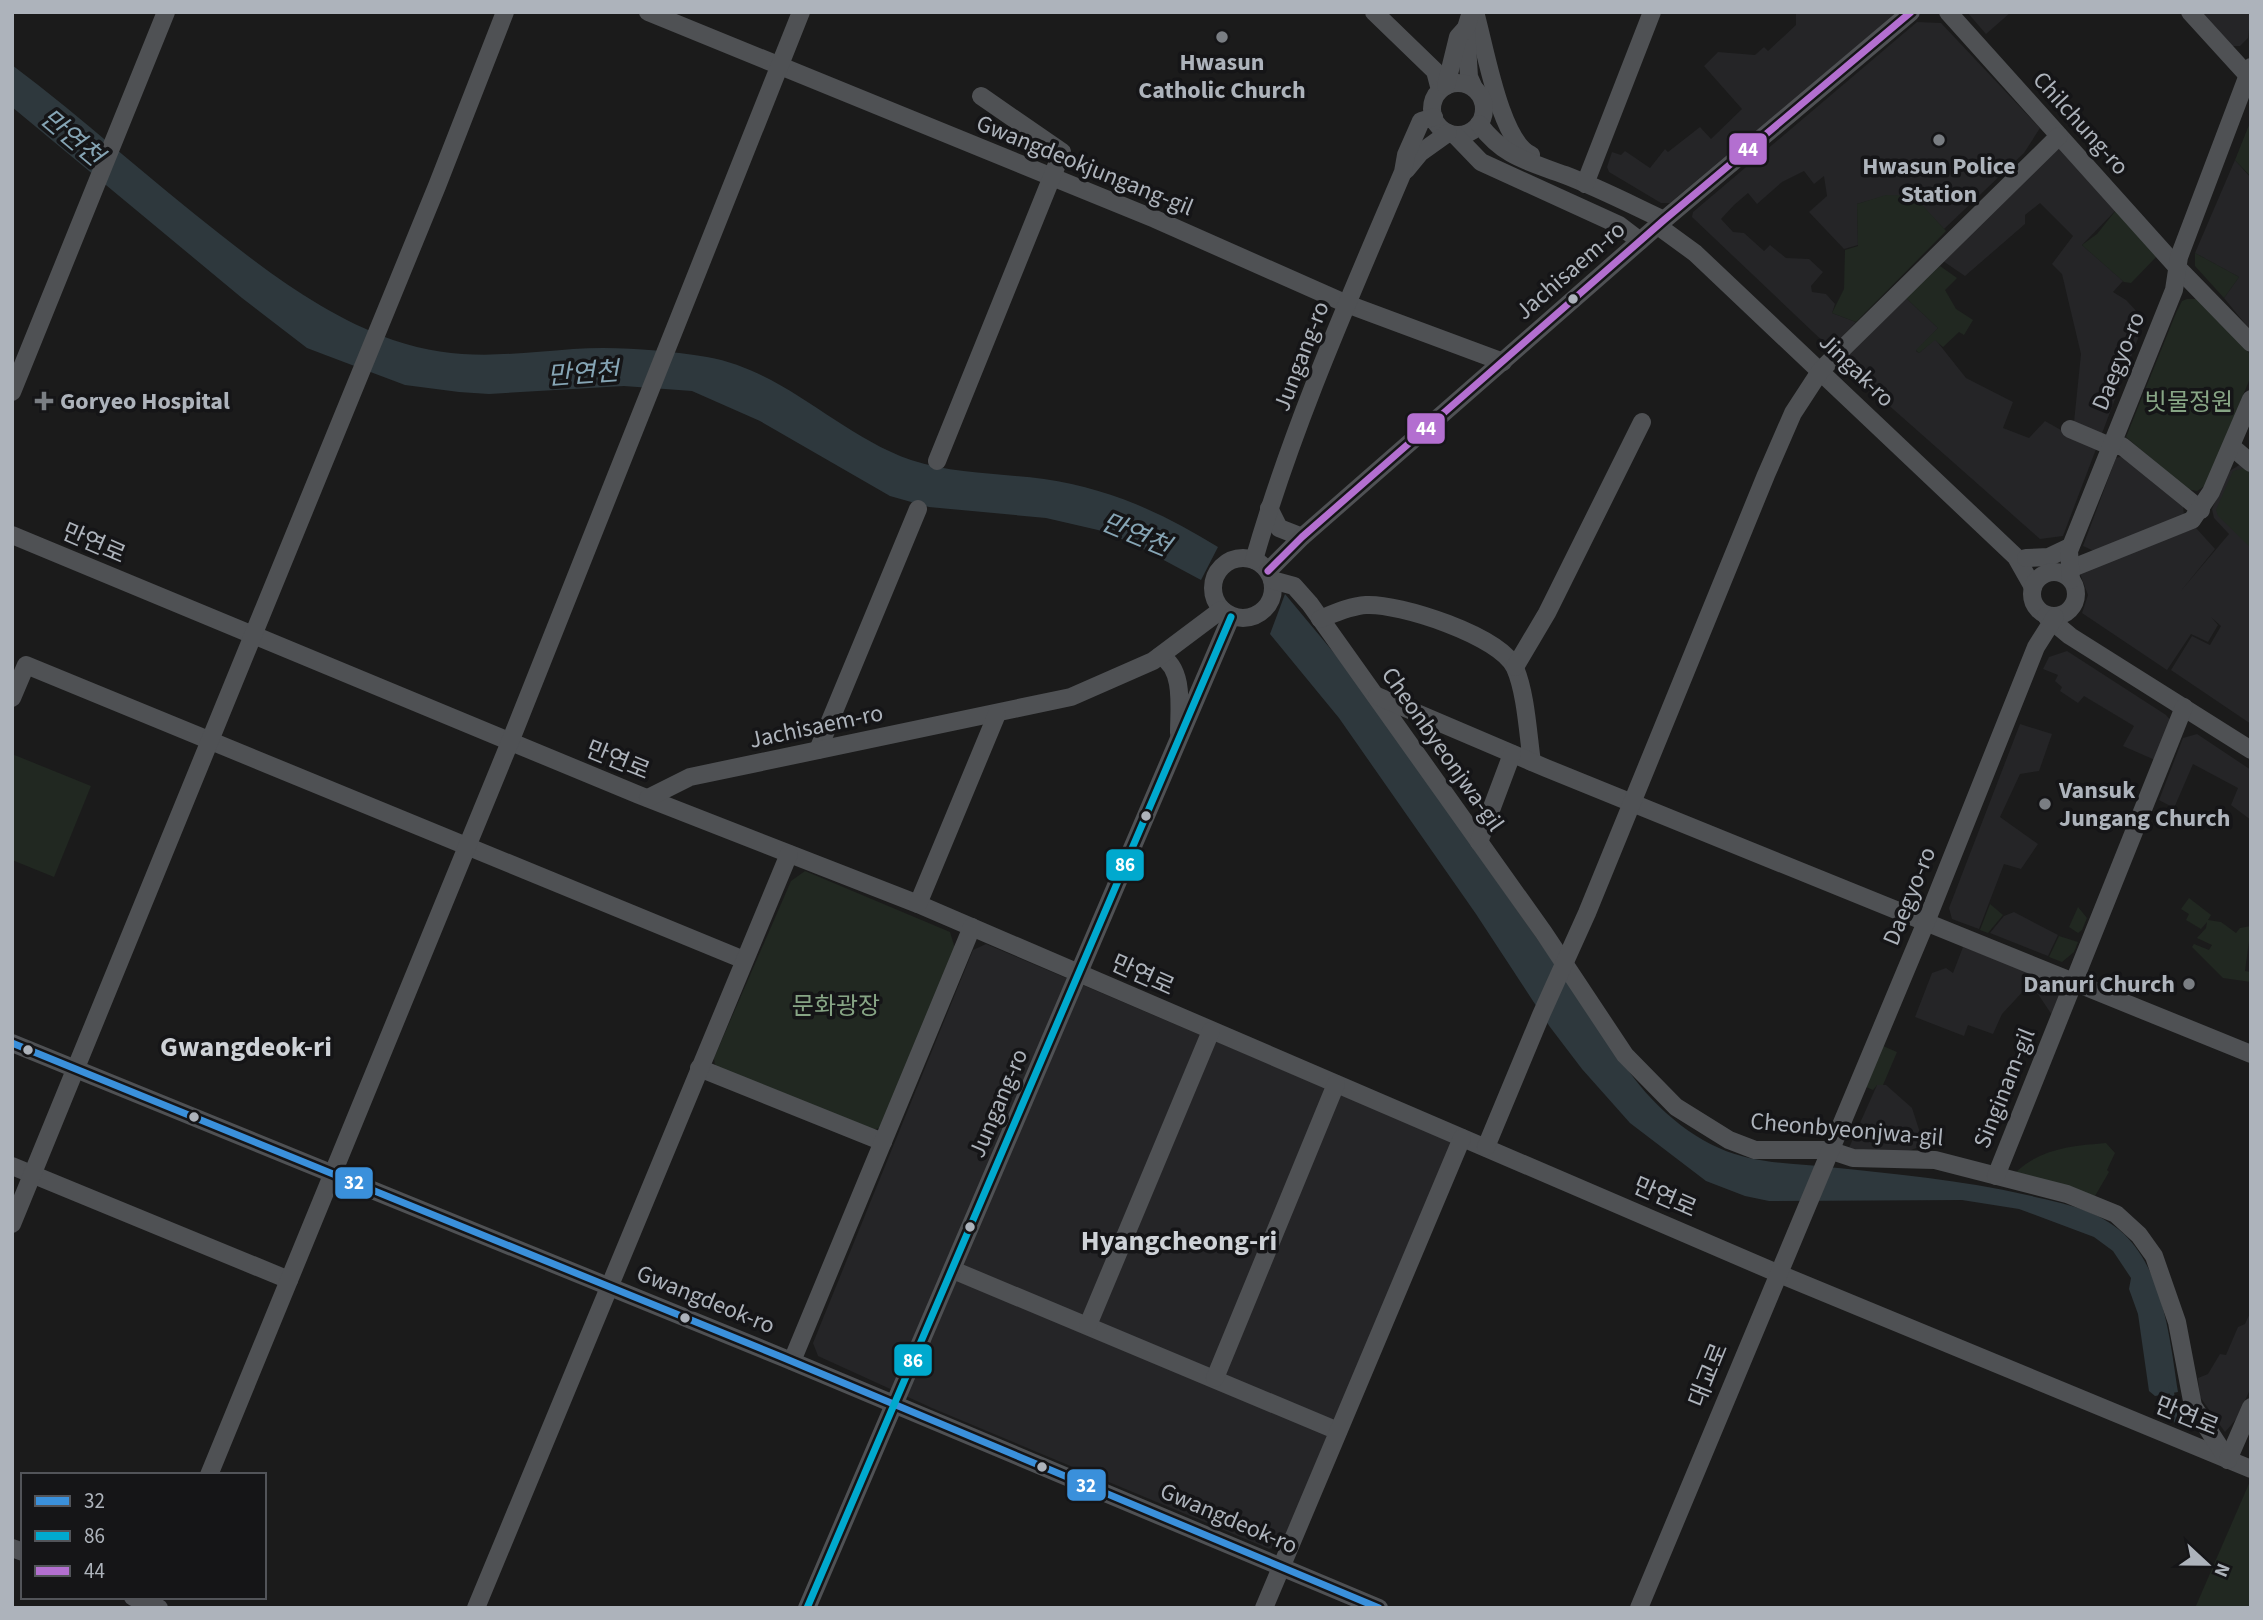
<svg xmlns="http://www.w3.org/2000/svg" width="2263" height="1620" viewBox="0 0 2263 1620" font-family="'Source Sans 3','Noto Sans KR',sans-serif">
<style>
.built{fill:#252527}
.green{fill:#212821}
.water{fill:#2e383d}
.lines{fill:none;stroke-linecap:round;stroke-linejoin:round}
.stream{stroke:#2e383d;stroke-width:4.5}
.minor{stroke:#4f5154;stroke-width:18}
.bus-1-casing{stroke:#151517;stroke-width:12}
.bus-2-casing{stroke:#151517;stroke-width:12}
.bus-3-casing{stroke:#151517;stroke-width:12}
.bus-1{stroke:#3a90db;stroke-width:7}
.bus-2{stroke:#00a9ce;stroke-width:7}
.bus-3{stroke:#b36fd0;stroke-width:7}
.poi-dot{fill:#7a7e83;stroke:#151517;stroke-width:2.5}
.bus-dot{fill:#adb3bb;stroke:#151517;stroke-width:2.5}
.labels{text-anchor:middle;stroke-width:7;stroke-linejoin:round;paint-order:stroke}
.poi-label{font-size:24px;font-weight:bold;fill:#adb3bb;stroke:#151517}
.street-label{font-size:24px;fill:#adb3bb;stroke:#151517}
.park-label{font-size:24px;fill:#87a585;stroke:#151517}
.water-label{font-size:26px;font-style:italic;fill:#86a5b5;stroke:#151517}
.quarter-label{font-size:28px;font-weight:bold;fill:#ced2d7;stroke:#151517}
.line-badge{stroke:#151517;stroke-width:2.5}
.badge-label{font-size:19px;text-anchor:middle;font-weight:bold;fill:#fff}
</style>
<rect width="100%" height="100%" fill="#1b1b1b"/>
<g class="built">
<path d="M1796,12H1898L1670,203H1661L1609,172L1607,167L1612,152L1621,155L1625,151L1650,168L1665,149L1668,152L1700,127L1711,139L1742,109L1704,66L1718,52L1755,55L1764,47L1768,51L1796,25Z"/>
<path d="M1967,12H2011L1986,34Z"/>
<path d="M2199,12H2251L2248,38L2240,46H2231Z"/>
<path d="M1917,22L1941,23L2040,128L2024,153L1944,229L1914,197L1885,196L1857,204L1858,245L1844,249L1809,212L1827,196L1824,176L1814,184L1804,171L1782,182L1757,204L1748,193L1734,205L1721,219L1733,232L1744,233L1764,251L1770,245L1786,258L1809,259L1823,272L1811,286L1812,292L1826,294L1835,304L1832,313L1856,322L1831,349L1692,217L1693,212Z"/>
<path d="M2058,148L2068,150L2119,207L2082,245L2123,281L2113,292L2126,300L2141,316L2139,336L2063,536L2040,539L1850,371L1849,355L1906,298L1938,328L1916,351L1919,353L1935,339L1966,378L2013,402L2003,428L2029,438L2045,421L2068,434L2074,422L2081,354L2062,274L2052,264L2073,236L2040,203L2025,215V224L1965,276L1940,259Z"/>
<path d="M2235,160L2251,178V331L2224,298L2239,277L2195,253Z"/>
<path d="M2127,455L2183,505L2184,516L2094,551L2083,546L2116,458Z"/>
<path d="M2241,464L2251,470V724L2171,670L2192,636L2210,645L2221,626L2211,617L2218,625L2208,642L2191,634L2167,670L2082,613L2088,595L2079,571L2196,528L2215,549L2180,592L2229,534L2214,518L2212,509L2228,472Z"/>
<path d="M2067,651L2166,715L2172,722L2155,760L2123,746L2134,726L2084,696L2078,703L2060,691L2062,687L2055,681L2058,675L2043,669L2049,657Z"/>
<path d="M2020,724L2052,734L2039,771L2020,774L2000,817L2038,844L2021,869L2004,864L1979,929L1952,919L1949,908Z"/>
<path d="M2197,734L2251,770V820L2231,805L2238,788L2193,764L2174,808L2159,800L2183,738Z"/>
<path d="M2014,912L2058,935L2048,956L1990,933L2004,916Z"/>
<path d="M986,944L1453,1142L1287,1543L1269,1549L932,1408L818,1356L813,1343L973,950Z"/>
<path d="M1963,947L2055,981L2062,991L2052,1015L2038,994L2027,987L2002,1014L1993,1034L1968,1025L1964,1036L1915,1017L1932,973L1946,968L1953,973Z"/>
<path d="M1877,1085H1886L1912,1108L1924,1145L1906,1152L1848,1150Z"/>
<path d="M2251,1311V1387L2238,1417L2225,1432L2200,1397L2198,1378L2208,1374L2220,1354L2226,1355L2238,1327L2245,1324Z"/>
</g>
<g class="green">
<path d="M2251,120V177L2235,160Z"/>
<path d="M1886,195L1914,196L1946,231L1856,322L1832,313L1844,289L1845,250L1858,246L1857,204Z"/>
<path d="M2117,209L2158,255L2131,283L2124,282L2082,245L2097,234Z"/>
<path d="M2195,253L2239,277L2224,298L2195,266Z"/>
<path d="M1940,266L1957,278L1945,290L1956,309L1973,320L1964,335L1959,332L1943,347L1935,340L1919,353L1916,350L1938,328L1906,298Z"/>
<path d="M2187,299H2196L2251,355V376L2206,485L2197,491L2187,489L2126,437L2176,313L2182,301Z"/>
<path d="M2244,468L2251,474V548L2218,516L2216,510L2233,471Z"/>
<path d="M12,754L91,786L54,877L12,860Z"/>
<path d="M805,871L950,932L957,955L885,1126L870,1131L715,1066L714,1058L791,881Z"/>
<path d="M2189,898L2211,915L2208,920L2221,922L2236,933L2240,928L2251,926L2245,971L2251,972V982L2223,978L2192,947L2194,944L2209,950L2212,945L2197,938L2206,928L2207,922L2201,929L2186,920L2189,914L2181,909Z"/>
<path d="M1990,904L2003,915L1988,933L1980,930Z"/>
<path d="M2078,907L2087,918L2082,930L2078,933L2069,927Z"/>
<path d="M2059,936L2078,942L2074,952L2062,962L2049,957Z"/>
<path d="M1883,1046L1897,1052L1883,1085H1877L1873,1090L1866,1087Z"/>
<path d="M2106,1143L2115,1153L2107,1170L2109,1172L2095,1196L2016,1172C2042,1148 2072,1146 2106,1143Z"/>
<path d="M2251,1479V1608H2195Z"/>
</g>
<g class="water">
<path d="M12,65C84,119 150,180 221,235C274,277 329,317 393,340C457,362 508,354 573,349C617,346 663,350 707,357C786,371 837,434 911,460C953,474 1000,473 1044,479C1108,488 1163,513 1218,547L1201,580L1132,543L1098,530L1046,518L929,507L890,496L760,421L692,391L624,386L489,394L459,392L405,385L328,356L307,348L242,298L12,107Z"/>
<path d="M1285,594L1349,671L1614,1048C1637,1089 1676,1129 1719,1148C1754,1164 1792,1163 1828,1167C1895,1174 1962,1180 2027,1195C2061,1203 2098,1209 2124,1234C2164,1273 2170,1340 2178,1392L2155,1396L2149,1391L2138,1314L2129,1289L2131,1278L2113,1251L2094,1237L2019,1209L1962,1200L1769,1201L1745,1196L1706,1181L1630,1123L1582,1069L1550,1027L1476,914L1339,718L1270,634Z"/>
</g>
<g class="lines">
<path class="stream" d="M2171,1387L2176,1421"/>
<g class="minor">
<path d="M648,12L1155,219L1347,304L1503,362"/>
<path d="M1374,12L1435,71L1440,90"/>
<path d="M1475,12C1485,46 1500,141 1531,155"/>
<path d="M1948,12L2177,267L2251,343"/>
<path d="M2190,12L2251,79"/>
<path d="M1466,28L1469,77L1474,88"/>
<circle cx="1458" cy="109" r="26"/>
<path d="M1446,86L1458,37L1466,28L1471,12"/>
<path d="M1479,124C1505,158 1528,161 1565,175C1599,188 1632,205 1664,220"/>
<path d="M1455,135L1481,162L1619,225L1640,241"/>
<path d="M1406,170L1420,153L1448,133"/>
<path d="M1585,184L1652,12"/>
<path d="M1658,226L1695,253L2016,557L2033,587"/>
<path d="M12,392L166,12"/>
<path d="M2070,429L2110,446H2122L2201,510"/>
<path d="M2232,447L2251,463"/>
<path d="M937,461L1062,152L981,96"/>
<path d="M1269,508L1279,528L1302,537"/>
<path d="M12,535L639,795L918,904L1777,1273L2251,1469"/>
<path d="M2026,558L2049,557L2070,547"/>
<circle cx="1243" cy="588" r="30"/>
<path d="M1254,560C1292,427 1349,299 1403,172L1406,155L1421,121L1434,117"/>
<path d="M2070,569L2192,520L2211,492L2251,399"/>
<path d="M1268,571L1302,537L1664,220L1911,12"/>
<circle cx="2054" cy="594" r="22"/>
<path d="M1272,580L1294,586L1310,604L1544,933L1625,1055L1676,1107L1729,1140L1755,1150H1829L1853,1158L1935,1160L2067,1194L2116,1214L2139,1235L2154,1256L2177,1322L2193,1406L2228,1460"/>
<path d="M2071,580L2069,551L2174,290L2179,257L2251,67"/>
<path d="M2046,616L2070,636L2251,750"/>
<path d="M1320,619C1335,613 1350,606 1366,605C1399,603 1501,636 1515,668C1526,693 1528,735 1532,762"/>
<path d="M1160,656C1185,668 1179,709 1179,733"/>
<path d="M1515,667L1547,613L1642,422"/>
<path d="M1377,696L1546,768L2251,1054"/>
<path d="M12,698L26,665L744,960"/>
<path d="M818,750L918,509"/>
<path d="M648,798L690,777L1071,697L1153,661L1221,610"/>
<path d="M1479,842L1512,754"/>
<path d="M918,904L997,714"/>
<path d="M12,1043L784,1358L1379,1608"/>
<path d="M699,1068L883,1142"/>
<path d="M1486,1147L1541,1015L1587,913L1766,475L1793,413L1821,370L2059,136"/>
<path d="M12,1166L289,1280"/>
<path d="M1996,1176L2184,707"/>
<path d="M12,1224L437,186L505,12"/>
<path d="M953,1270L1338,1431"/>
<path d="M1088,1325L1211,1031"/>
<path d="M792,1361L972,927"/>
<path d="M1215,1378L1336,1084"/>
<path d="M2228,1460L2251,1407"/>
<path d="M209,1475L510,742L801,12"/>
<path d="M12,1548L23,1552"/>
<path d="M133,1597L159,1608"/>
<path d="M476,1608L789,854"/>
<path d="M807,1608L1231,617"/>
<path d="M1264,1608L1462,1138"/>
<path d="M1639,1608L1926,922L2036,647L2055,617"/>
</g>
<defs>
<path id="bus-1" d="M12,1043L784,1358L1379,1608"/>
<path id="bus-2" d="M807,1608L1231,617"/>
<path id="bus-3" d="M1268,571L1302,537L1664,220L1911,12"/>
</defs>
<use href="#bus-1" class="bus-1-casing"/>
<use href="#bus-2" class="bus-2-casing"/>
<use href="#bus-3" class="bus-3-casing"/>
<use href="#bus-1" class="bus-1"/>
<use href="#bus-2" class="bus-2"/>
<use href="#bus-3" class="bus-3"/>
</g>
<g class="poi-dot">
<circle cx="1222" cy="37" r="7"/>
<circle cx="1939" cy="140" r="7"/>
<path d="M40.5 390.5h7v7h7v7h-7v7h-7v-7h-7v-7h7z"/>
<circle cx="2045" cy="804" r="7"/>
<circle cx="2189" cy="984" r="7"/>
</g>
<g class="bus-dot">
<circle cx="1573" cy="299" r="6"/>
<circle cx="1146" cy="816" r="6"/>
<circle cx="28" cy="1050" r="6"/>
<circle cx="194" cy="1117" r="6"/>
<circle cx="970" cy="1227" r="6"/>
<circle cx="685" cy="1318" r="6"/>
<circle cx="1042" cy="1467" r="6"/>
</g>
<g class="labels">
<g class="poi-label">
<text x="1222" y="70">Hwasun<tspan x="1222" dy="28">Catholic Church</tspan></text>
<text x="1939" y="174">Hwasun Police<tspan x="1939" dy="28">Station</tspan></text>
<text x="60" y="409" text-anchor="start">Goryeo Hospital</text>
<text x="2059" y="798" text-anchor="start">Vansuk<tspan x="2059" dy="28">Jungang Church</tspan></text>
<text x="2175" y="992" text-anchor="end">Danuri Church</text>
</g>
<g class="street-label">
<text transform="translate(2081 123) rotate(48)" y="8">Chilchung-ro</text>
<text transform="translate(1085 165) rotate(22)" y="8">Gwangdeokjungang-gil</text>
<text transform="translate(1570 270) rotate(-41)" y="8">Jachisaem-ro</text>
<text transform="translate(1301 356) rotate(-69)" y="8">Jungang-ro</text>
<text transform="translate(2118 361) rotate(-68)" y="8">Daegyo-ro</text>
<text transform="translate(1857 370) rotate(44)" y="8">Jingak-ro</text>
<text transform="translate(94 543) rotate(23)" y="8">만연로</text>
<text transform="translate(816 726) rotate(-12)" y="8">Jachisaem-ro</text>
<text transform="translate(1443 749) rotate(55)" y="8">Cheonbyeonjwa-gil</text>
<text transform="translate(618 760) rotate(22)" y="8">만연로</text>
<text transform="translate(1909 896) rotate(-68)" y="8">Daegyo-ro</text>
<text transform="translate(1143 975) rotate(24)" y="8">만연로</text>
<text transform="translate(2004 1088) rotate(-68)" y="8">Singinam-gil</text>
<text transform="translate(998 1103) rotate(-67)" y="8">Jungang-ro</text>
<text transform="translate(1847 1129) rotate(5)" y="8">Cheonbyeonjwa-gil</text>
<text transform="translate(1665 1197) rotate(23)" y="8">만연로</text>
<text transform="translate(706 1299) rotate(22)" y="8">Gwangdeok-ro</text>
<text transform="translate(1708 1375) rotate(-68)" y="8">대교로</text>
<text transform="translate(2187 1416) rotate(22)" y="8">만연로</text>
<text transform="translate(1229 1518) rotate(23)" y="8">Gwangdeok-ro</text>
</g>
<g class="park-label">
<text x="2189" y="410">빗물정원</text>
<text x="836" y="1014">문화광장</text>
</g>
<g class="water-label">
<text transform="translate(72 137) rotate(40)" y="9">만연천</text>
<text transform="translate(583 373) rotate(-4)" y="9">만연천</text>
<text transform="translate(1136 534) rotate(23)" y="9">만연천</text>
</g>
<g class="quarter-label">
<text x="246" y="1056">Gwangdeok-ri</text>
<text x="1179" y="1250">Hyangcheong-ri</text>
</g>
</g>
<g class="line-badge">
<rect x="1728" y="132" width="40" height="34" rx="7" fill="#b36fd0"/>
<rect x="1406" y="412" width="40" height="33" rx="7" fill="#b36fd0"/>
<rect x="1105" y="848" width="40" height="34" rx="7" fill="#00a9ce"/>
<rect x="334" y="1166" width="40" height="34" rx="7" fill="#3a90db"/>
<rect x="893" y="1343" width="40" height="34" rx="7" fill="#00a9ce"/>
<rect x="1066" y="1468" width="41" height="34" rx="7" fill="#3a90db"/>
</g>
<g class="badge-label">
<text x="1748" y="156">44</text>
<text x="1426" y="435">44</text>
<text x="1125" y="871">86</text>
<text x="354" y="1189">32</text>
<text x="913" y="1367">86</text>
<text x="1086" y="1492">32</text>
</g>
<rect width="2263" height="1620" fill="none" stroke="#adb3bb" stroke-width="28"/>
<rect x="21" y="1473" width="245" height="126" fill="#151517" stroke="#525459" stroke-width="2"/>
<rect x="35" y="1496" width="35" height="10" fill="#3a90db" stroke="#525459" stroke-width="2"/>
<text x="84" y="1508" font-size="21" fill="#adb3bb">32</text>
<rect x="35" y="1531" width="35" height="10" fill="#00a9ce" stroke="#525459" stroke-width="2"/>
<text x="84" y="1543" font-size="21" fill="#adb3bb">86</text>
<rect x="35" y="1566" width="35" height="10" fill="#b36fd0" stroke="#525459" stroke-width="2"/>
<text x="84" y="1578" font-size="21" fill="#adb3bb">44</text>
<g transform="translate(2207 1564) rotate(112)" stroke="#151517" stroke-width="5" paint-order="stroke">
<path d="M0-5L12 26L0 18L-12 26Z" fill="#adb3bb"/>
<text y="-10" font-size="19" font-weight="bold" text-anchor="middle" fill="#adb3bb">N</text>
</g>
</svg>
